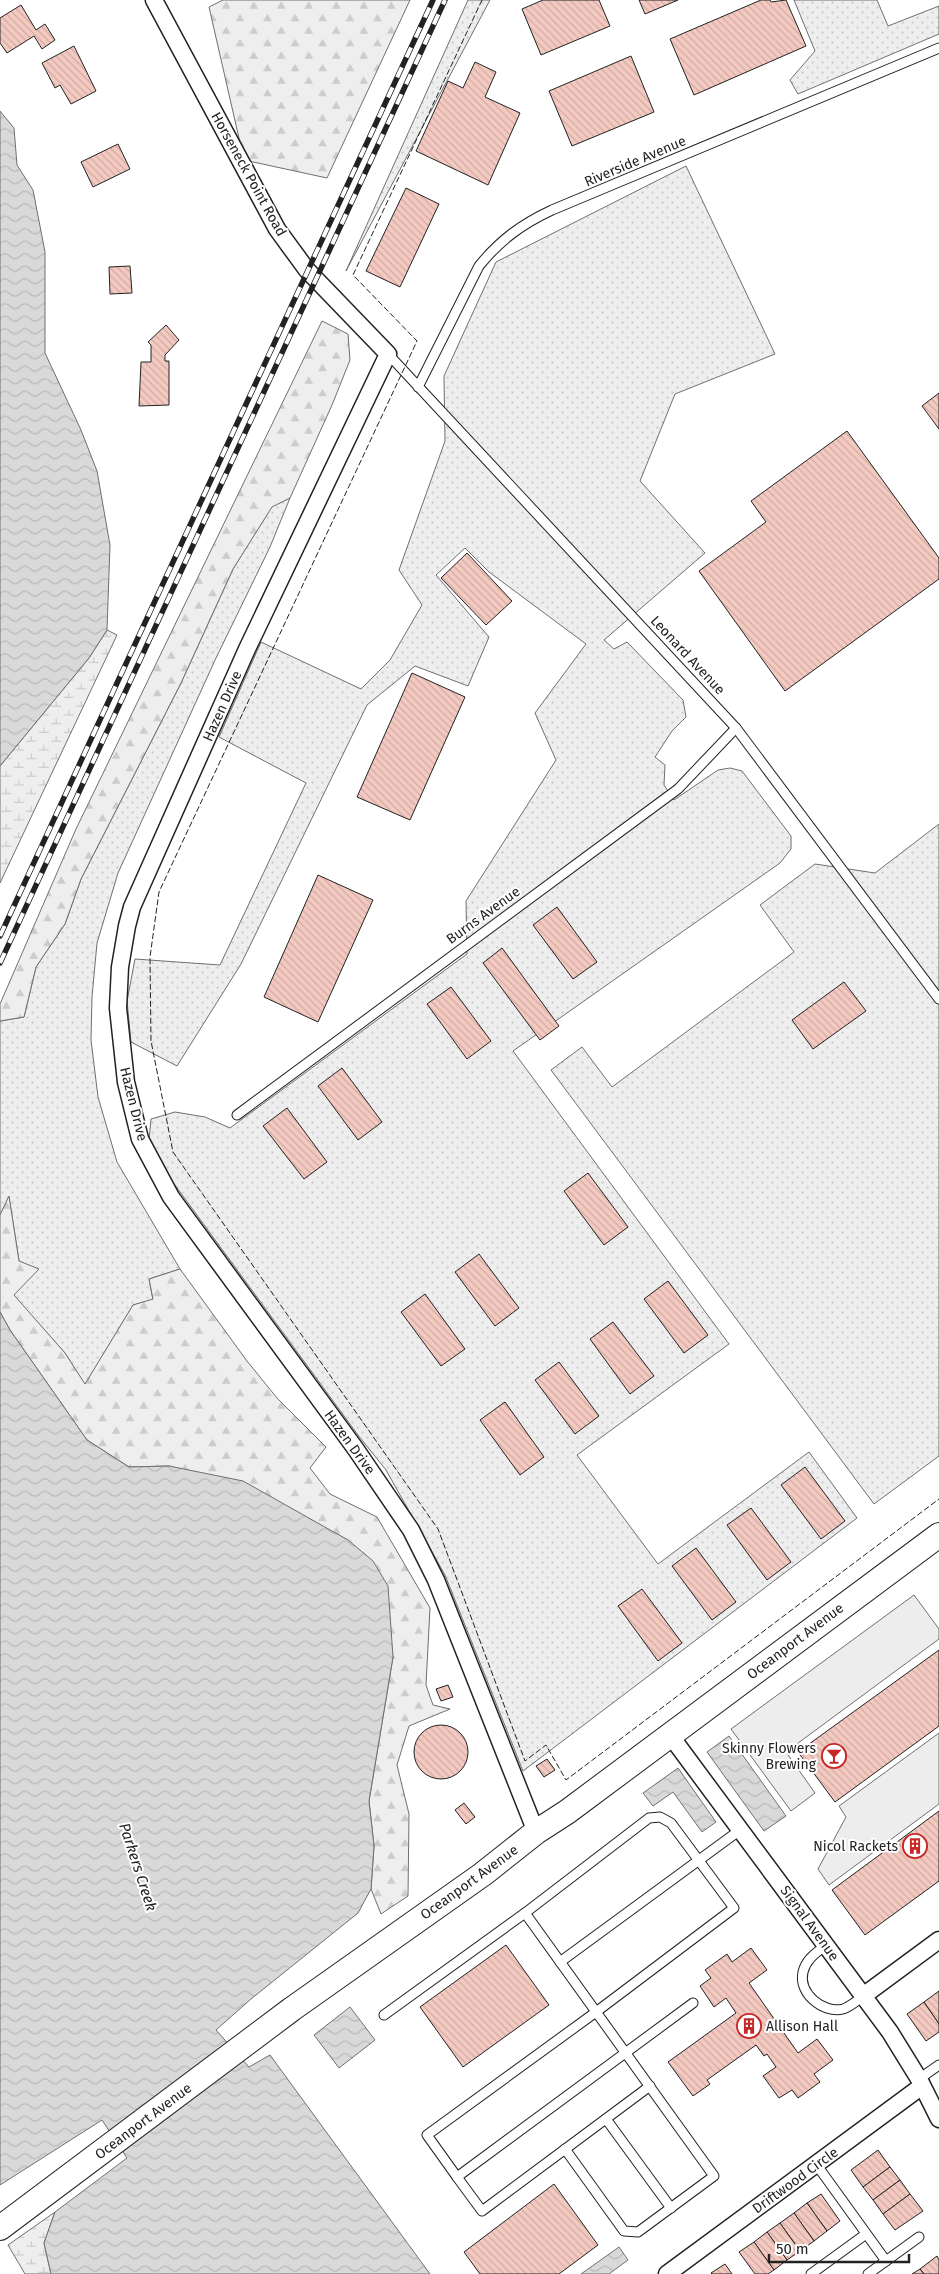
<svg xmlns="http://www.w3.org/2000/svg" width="939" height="2274" viewBox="0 0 939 2274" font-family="'Fira Sans',sans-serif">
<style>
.grass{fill:url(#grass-dots);stroke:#6f6f6f}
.forest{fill:url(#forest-firs);stroke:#6f6f6f}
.wetland{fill:url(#wetland-marsh);stroke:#6f6f6f}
.parking{fill:#ededed;stroke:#6f6f6f}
.water{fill:url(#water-waves);stroke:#6f6f6f}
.building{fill:url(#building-back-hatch);stroke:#222}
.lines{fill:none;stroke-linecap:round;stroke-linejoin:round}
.lane-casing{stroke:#222;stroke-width:11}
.street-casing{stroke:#222;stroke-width:19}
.secondary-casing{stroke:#222;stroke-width:26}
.lane{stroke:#fff;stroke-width:9}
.street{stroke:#fff;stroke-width:16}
.secondary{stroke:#fff;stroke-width:24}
.rail-casing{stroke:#222;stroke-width:5.5}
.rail{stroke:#fff;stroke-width:4;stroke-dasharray:11;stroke-linecap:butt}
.fence{stroke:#222;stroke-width:1;stroke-dasharray:6 2.5;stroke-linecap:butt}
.labels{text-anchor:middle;stroke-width:4;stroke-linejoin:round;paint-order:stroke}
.street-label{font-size:14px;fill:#222;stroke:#fff}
.poi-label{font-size:14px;fill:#222;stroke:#fff;text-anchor:end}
.water-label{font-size:15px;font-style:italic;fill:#222;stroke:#fff}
</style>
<defs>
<pattern id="grass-dots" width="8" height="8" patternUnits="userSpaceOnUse" patternTransform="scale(1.25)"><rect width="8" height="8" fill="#eee"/><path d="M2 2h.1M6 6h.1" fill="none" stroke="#ccc" stroke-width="1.8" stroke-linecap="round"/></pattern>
<pattern id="forest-firs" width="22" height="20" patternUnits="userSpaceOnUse" patternTransform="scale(1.25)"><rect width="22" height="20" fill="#eee"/><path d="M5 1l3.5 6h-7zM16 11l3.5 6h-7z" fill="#ccc"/></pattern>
<pattern id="wetland-marsh" width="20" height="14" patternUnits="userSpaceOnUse" patternTransform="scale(1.25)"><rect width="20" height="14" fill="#eee"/><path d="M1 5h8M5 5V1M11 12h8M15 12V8" fill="none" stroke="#ccc"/></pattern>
<pattern id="water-waves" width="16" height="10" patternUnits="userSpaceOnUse" patternTransform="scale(1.25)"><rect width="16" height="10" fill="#d9d9d9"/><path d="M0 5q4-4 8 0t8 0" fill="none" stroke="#bababa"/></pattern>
<pattern id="building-back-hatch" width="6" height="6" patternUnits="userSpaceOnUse" patternTransform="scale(1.25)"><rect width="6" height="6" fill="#f3c9c0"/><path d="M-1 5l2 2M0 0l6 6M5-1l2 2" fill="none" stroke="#d0aca5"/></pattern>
</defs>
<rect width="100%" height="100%" fill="#fff"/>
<g class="grass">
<path d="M468,0H490L346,271Z"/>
<path d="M794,0H877L888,26L939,6V34L798,94L790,80L815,51Z"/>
<path d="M686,166L775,354L675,394L640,481L705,553L604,640L614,649L627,642L683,700L686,717L672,731L655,757L665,765L664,785L674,800L718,770L730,768L742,771L791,836V849L780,863L513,1051L729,1344L577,1455L658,1564L809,1452L857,1518L523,1771L445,1575L386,1470L358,1435L172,1181L149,1140L151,1119L175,1112L205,1117L230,1128L467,954L466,901L556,760L535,713L586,644L489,572L465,548L436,575L489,637L468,686L415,666L367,705L241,964L177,1066L131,1042L127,1001L135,959L220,965L306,783L219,737L261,642L361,689L390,660L422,605L399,570L445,441L444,376L496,262Z"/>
<path d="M290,498L270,547L216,658L118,873L97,943L92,997L91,1040L98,1097L117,1162L180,1269L149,1279L153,1300L133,1305L85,1385L65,1353L13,1295L19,1261L9,1197L0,1215V1021L24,1017L36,967L65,924L81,879L181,683L233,569L272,506Z"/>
<path d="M939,824V1456L874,1504L551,1070L582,1047L612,1087L794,952L760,905L815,864L875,873Z"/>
</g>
<g class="forest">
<path d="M223,0H410L327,178L244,160L209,7Z"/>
<path d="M322,321L348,334L350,360L332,405L290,498L272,507L233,569L181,683L81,879L65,924L36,967L24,1017L0,1021V1004L76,829Z"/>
<path d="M9,1196L19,1261L39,1269L14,1295L65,1353L85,1384L133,1305L153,1299L149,1279L180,1269L247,1361L277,1398L326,1447L310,1468L330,1494L377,1517L430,1608L426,1685L433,1705L450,1709L409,1726L397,1765L409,1814L408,1896L381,1914L371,1889L374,1846L369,1801L393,1657L348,1540L300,1514L188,1471L169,1466L129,1467L87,1440L10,1330L0,1312V1215Z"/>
</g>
<g class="wetland">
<path d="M107,630L117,635L0,883V766L89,658Z"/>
<path d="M55,2212L44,2243L51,2274H25L8,2245Z"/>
</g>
<g class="parking">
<path d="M914,1595L939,1629V1639L786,1752L815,1793L791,1811L731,1729Z"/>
<path d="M939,1733V1804L829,1885L818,1869L846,1817L839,1806Z"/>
</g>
<g class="water">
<path d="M0,111L14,128L17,165L33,190L45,252V353L81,430L97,471L110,545L107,630L89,658L0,766Z"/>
<path d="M0,1312L10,1330L87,1440L129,1467L169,1466L243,1481L348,1540L373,1561L388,1586L393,1657L369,1801L374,1846L371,1889L358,1913L251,1999L216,2030L249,2067L270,2055L430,2274H51L44,2243L55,2212L127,2158L102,2120L0,2185Z"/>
<path d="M729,1736L786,1816L764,1831L707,1752Z"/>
<path d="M678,1768L716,1822L702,1832L673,1792L653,1806L643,1793Z"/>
<path d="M350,2007L375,2040L339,2068L314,2035Z"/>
<path d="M619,2247L628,2260L609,2274H581Z"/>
</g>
<g class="building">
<path d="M543,0H599L610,26L541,55L522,9Z"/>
<path d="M639,0H678L645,14Z"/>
<path d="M761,0H770L771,2L786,0L806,46L694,95L670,39Z"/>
<path d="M21,5L36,30L45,24L55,40L42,49L34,36L7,53L0,43V18Z"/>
<path d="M74,46L96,91L71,104L60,85L55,88L42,63Z"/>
<path d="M631,56L654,112L572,146L549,91Z"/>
<path d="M475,62L496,72L485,97L520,113L488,185L416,151L448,81L463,88Z"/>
<path d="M118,144L130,169L93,187L81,162Z"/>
<path d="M406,188L439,204L400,287L366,271Z"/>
<path d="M130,266L132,293L110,294L109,267Z"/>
<path d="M166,325L179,340L165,355V361H169V405L139,406L141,362H151V345L148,342Z"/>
<path d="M939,393V429L922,406Z"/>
<path d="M847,431L939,558V579L785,691L699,571L766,522L751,501Z"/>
<path d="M467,553L512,601L486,625L441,578Z"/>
<path d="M412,673L465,697L410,820L357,797Z"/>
<path d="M318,875L373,900L318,1022L264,997Z"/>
<path d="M557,907L597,962L573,979L533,925Z"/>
<path d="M502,948L559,1026L540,1040L483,963Z"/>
<path d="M844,982L866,1011L813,1049L792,1020Z"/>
<path d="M451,987L491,1041L467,1059L427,1004Z"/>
<path d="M342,1068L382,1122L358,1140L318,1086Z"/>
<path d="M287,1108L327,1162L304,1179L263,1126Z"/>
<path d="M588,1173L628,1227L604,1245L564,1191Z"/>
<path d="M479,1254L519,1308L495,1326L455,1272Z"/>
<path d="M668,1281L708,1335L684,1353L644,1299Z"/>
<path d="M425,1294L465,1349L441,1366L401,1312Z"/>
<path d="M613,1322L654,1376L630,1394L590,1339Z"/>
<path d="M559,1362L599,1416L575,1434L535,1380Z"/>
<path d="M505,1402L544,1457L520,1475L480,1420Z"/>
<path d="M805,1467L845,1521L821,1539L781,1485Z"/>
<path d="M751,1508L791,1562L767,1580L727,1525Z"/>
<path d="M696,1548L736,1602L712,1620L672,1566Z"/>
<path d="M642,1589L682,1643L658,1661L618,1606Z"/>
<path d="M939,1650V1726L835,1802L798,1752Z"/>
<path d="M448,1685L453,1697L441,1701L436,1689Z"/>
<circle cx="441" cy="1752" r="27"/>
<path d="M547,1759L555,1770L544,1777L536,1766Z"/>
<path d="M464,1803L475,1817L466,1824L455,1810Z"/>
<path d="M939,1811V1881L865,1935L832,1890Z"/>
<path d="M506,1945L549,2005L463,2067L420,2007Z"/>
<path d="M751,1948L767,1970L749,1983L798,2053L817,2039L833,2060L814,2074L820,2082L798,2098L792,2090L779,2098L763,2076L776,2067L767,2054L764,2056L756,2045L707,2080L710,2084L693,2096L668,2062L736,2013L726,1998L714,2007L700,1986L711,1978L705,1970L727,1954L732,1962Z"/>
<path d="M939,1991V2024L924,2002Z"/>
<path d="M924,2002L939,2024V2032L926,2041L907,2014Z"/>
<path d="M878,2150L890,2167L863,2187L851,2170Z"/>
<path d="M890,2167L900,2180L873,2200L863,2187Z"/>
<path d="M900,2180L910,2194L883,2214L873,2200Z"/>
<path d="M554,2184L598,2245L559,2274H480L464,2252Z"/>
<path d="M821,2194L840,2221L827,2231L807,2203Z"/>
<path d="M910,2194L923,2211L895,2230L883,2214Z"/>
<path d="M807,2203L827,2231L814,2241L794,2213Z"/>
<path d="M794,2213L814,2241L800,2251L780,2223Z"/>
<path d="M780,2223L800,2251L787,2260L767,2232Z"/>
<path d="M767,2232L787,2260L774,2270L754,2242Z"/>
<path d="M754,2242L774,2270L768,2274H755L739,2252Z"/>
<path d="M937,2256L939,2260V2274H924L920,2269Z"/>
<path d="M725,2264L732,2274H712L711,2273Z"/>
<path d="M920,2269L924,2274H912Z"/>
</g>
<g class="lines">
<defs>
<g id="lane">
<path d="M388,354L736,728L939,999"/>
<path d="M418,387L479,266C500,240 522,224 552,210L939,48"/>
<path d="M237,1115L678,789L736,728"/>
<path d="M525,1913L714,2176L638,2232L624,2231L565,2149"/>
<path d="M826,1945C816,1953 806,1959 803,1972C798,1993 823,2014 843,2009C850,2007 858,2000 863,1996"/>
<path d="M560,1962L740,1830"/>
<path d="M384,2015L525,1913L649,1818L660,1817L671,1823L734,1908L596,2012L427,2135L457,2177L693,2003"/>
<path d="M919,2079L939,2065"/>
<path d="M606,2119L671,2208"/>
<path d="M816,2164L886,2261"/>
<path d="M457,2177L482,2211L650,2086"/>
<path d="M811,2274L866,2234"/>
<path d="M868,2274L919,2237"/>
</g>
<g id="street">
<path d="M154,0L277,229L307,270L388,354L247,649L132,907L127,926L120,967L118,1008L126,1082L140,1139L171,1197L355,1448L411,1530L436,1580L536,1832"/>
<path d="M670,1735L890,2032L919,2079L939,2119"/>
<path d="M863,1996L939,1940"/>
<path d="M667,2274L922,2086"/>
</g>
<path id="secondary" d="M0,2228L292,2009L483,1874L536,1832L567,1812L939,1535"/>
</defs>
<use href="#lane" class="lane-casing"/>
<use href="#street" class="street-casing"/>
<use href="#secondary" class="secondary-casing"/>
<use href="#lane" class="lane"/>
<use href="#street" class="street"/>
<use href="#secondary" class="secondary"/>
<defs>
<g id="rail">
<path d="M0,936L433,0"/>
<path d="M0,963L445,0"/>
</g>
</defs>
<use href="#rail" class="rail-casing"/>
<use href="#rail" class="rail"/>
<path class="fence" d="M482,0L353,275L417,341L159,892L150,957L151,1041L173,1152L438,1529L525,1761L546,1745L566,1780L939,1499"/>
</g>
<defs>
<symbol id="bar-ring" viewBox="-11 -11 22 22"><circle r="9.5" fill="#fff" stroke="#c62828" stroke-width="1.5"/><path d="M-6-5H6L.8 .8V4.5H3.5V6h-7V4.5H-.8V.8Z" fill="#c62828"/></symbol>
<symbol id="building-ring" viewBox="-11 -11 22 22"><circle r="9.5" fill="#fff" stroke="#c62828" stroke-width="1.5"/><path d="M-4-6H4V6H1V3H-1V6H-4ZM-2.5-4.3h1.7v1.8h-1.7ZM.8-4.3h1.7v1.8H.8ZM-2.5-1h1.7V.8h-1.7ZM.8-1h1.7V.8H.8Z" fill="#c62828"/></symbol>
</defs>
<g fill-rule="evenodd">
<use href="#bar-ring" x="820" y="1742" width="28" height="28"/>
<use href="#building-ring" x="901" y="1832" width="28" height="28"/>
<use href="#building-ring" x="735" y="2012" width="28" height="28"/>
</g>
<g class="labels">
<g class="street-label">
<text transform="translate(635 161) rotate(-23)" y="5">Riverside Avenue</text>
<text transform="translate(249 174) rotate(61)" y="5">Horseneck Point Road</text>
<text transform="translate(688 655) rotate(47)" y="5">Leonard Avenue</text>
<text transform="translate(222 706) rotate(-66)" y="5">Hazen Drive</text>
<text transform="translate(483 915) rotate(-36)" y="5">Burns Avenue</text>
<text transform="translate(134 1104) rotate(76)" y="5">Hazen Drive</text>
<text transform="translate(350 1442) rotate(54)" y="5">Hazen Drive</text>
<text transform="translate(795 1641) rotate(-37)" y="5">Oceanport Avenue</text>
<text transform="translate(469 1882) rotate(-36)" y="5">Oceanport Avenue</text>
<text transform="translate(810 1923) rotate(54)" y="5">Signal Avenue</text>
<text transform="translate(143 2121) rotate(-37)" y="5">Oceanport Avenue</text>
<text transform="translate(795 2180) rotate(-36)" y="5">Driftwood Circle</text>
</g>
<g class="poi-label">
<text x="816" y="1753">Skinny Flowers<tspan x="816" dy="16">Brewing</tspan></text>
<text x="898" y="1851">Nicol Rackets</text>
<text x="766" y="2031" text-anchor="start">Allison Hall</text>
</g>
<g class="water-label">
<text transform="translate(138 1867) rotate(72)" y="5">Parkers Creek</text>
</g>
</g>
<path d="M769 2254v8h140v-8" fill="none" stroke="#222222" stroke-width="2.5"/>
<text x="776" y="2254" font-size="15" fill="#222222" stroke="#ffffff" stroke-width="4" paint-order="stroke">50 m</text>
</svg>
